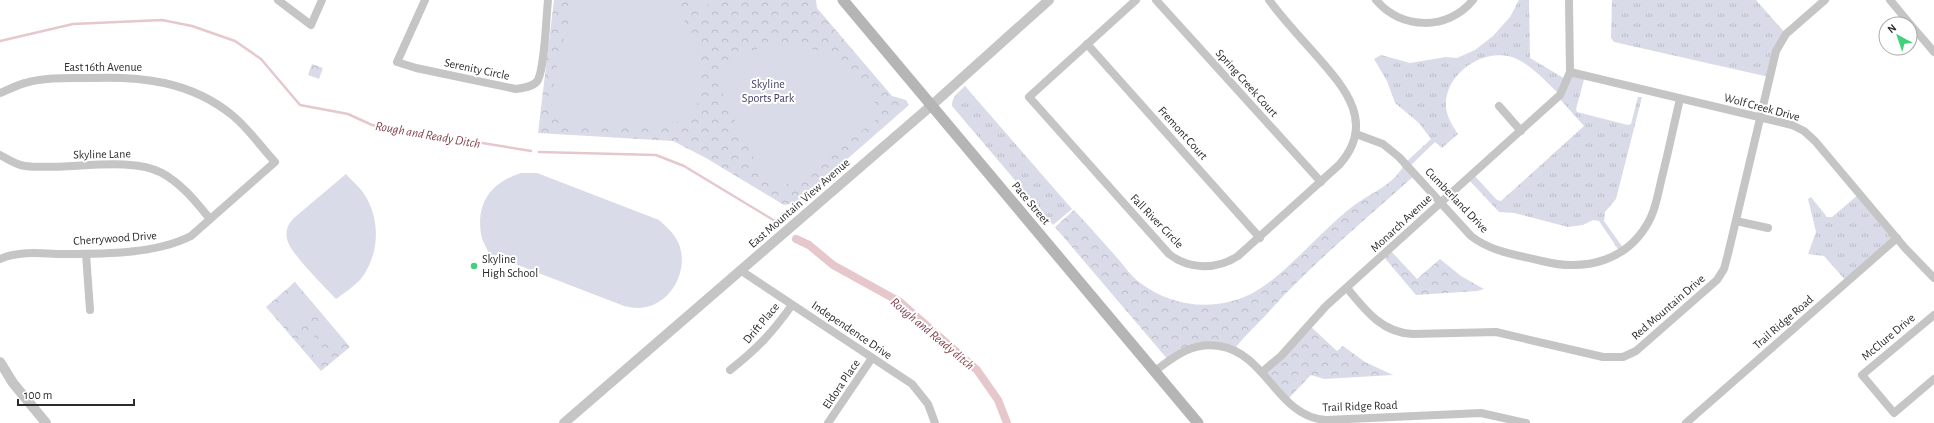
<svg xmlns="http://www.w3.org/2000/svg" width="1934" height="423" viewBox="0 0 1934 423" font-family="'Alegreya Sans',sans-serif">
<style>
.grass{fill:url(#grass-tufts)}
.park{fill:url(#park-crowns)}
.garden{fill:#dadbe8}
.lines{fill:none;stroke-linecap:round;stroke-linejoin:round}
.stream{stroke:#e6c8cc;stroke-width:2.5}
.canal{stroke:#e6c8cc;stroke-width:8}
.minor{stroke:#c5c5c5;stroke-width:8}
.tertiary{stroke:#c5c5c5;stroke-width:10}
.secondary{stroke:#b5b5b5;stroke-width:11}
.poi-dot{fill:#3fd17c;stroke:#fff;stroke-width:1.5}
.labels{text-anchor:middle;stroke-width:4;stroke-linejoin:round;paint-order:stroke}
.street-label{font-size:12px;fill:#2b2b2b;stroke:#fff}
.park-label{font-size:12px;fill:#3f3e62;stroke:#fff}
.poi-label{font-size:12px;fill:#2b2b2b;stroke:#fff;text-anchor:start}
.water-label{font-size:13px;font-style:italic;fill:#84434b;stroke:#fff}
</style>
<defs>
<pattern id="grass-tufts" width="24" height="20" patternUnits="userSpaceOnUse"><rect width="24" height="20" fill="#dadbe8"/><path d="M3 7l-1-3M5 7V3M7 7l1-3M15 17l-1-3M17 17v-4M19 17l1-3" fill="none" stroke="#bbbcc7"/></pattern>
<pattern id="park-crowns" width="20" height="18" patternUnits="userSpaceOnUse"><rect width="20" height="18" fill="#dadbe8"/><path d="M2 6a3 3 0 1 1 6 0M12 15a3 3 0 1 1 6 0" fill="none" stroke="#bbbcc7"/></pattern>
</defs>
<rect width="100%" height="100%" fill="#fff"/>
<g class="grass">
<path d="M1519,0H1529L1530,58L1567,80L1570,72L1585,76L1576,109L1577,112L1628,125L1631,124L1638,97H1642L1616,199L1605,212L1604,221L1624,249L1620,252L1599,221L1593,220L1583,225L1568,227L1514,213L1499,212L1468,179L1473,174L1497,200L1501,201L1584,126L1558,97L1559,94C1545,81 1531,64 1512,57C1482,48 1444,74 1446,107C1447,117 1452,125 1458,134L1442,148L1435,142L1409,167L1405,163L1431,139L1419,123L1395,103L1387,81L1374,59L1381,55L1410,63L1446,57L1457,58L1475,50L1493,36L1510,17Z"/>
<path d="M1612,0H1756L1786,34L1769,77L1614,42L1611,38Z"/>
<path d="M965,86L1072,209L1053,225L952,106C952,96 958,93 965,86Z"/>
<path d="M1859,194L1897,238L1847,282L1824,256L1808,254L1816,232L1808,199L1811,197L1827,217H1832Z"/>
</g>
<g class="park">
<path d="M554,0H816L817,8L892,96L906,100L909,105L798,202L784,205L706,158L673,141L538,133Z"/>
<path d="M312,64L323,68L319,79L308,75Z"/>
<path d="M1405,163L1415,175C1364,221 1310,265 1265,316C1254,328 1243,337 1234,350L1206,345L1169,361L1055,227L1074,210C1089,226 1104,243 1119,260C1125,267 1131,276 1139,282C1171,307 1214,312 1251,294C1277,281 1307,247 1329,227C1340,216 1352,206 1365,198C1380,189 1397,180 1405,163Z"/>
<path d="M1390,250L1417,279L1440,259L1461,276L1484,289L1477,291L1416,295L1383,256Z"/>
<path d="M295,282L350,347L321,371L266,307Z"/>
<path d="M1309,325L1337,351L1343,346L1365,362L1393,375L1324,379L1311,375L1286,401L1262,372Z"/>
</g>
<g class="garden">
<path d="M575,0H663C704,30 709,76 692,121L646,125H564L551,111L557,64Z"/>
<path d="M687,0H713L698,12Z"/>
<path d="M783,44C834,47 862,69 881,116L819,164L781,188L769,185L743,139L714,74C733,56 757,46 783,44Z"/>
<path d="M521,173H537L659,220C667,227 677,236 680,247C688,274 669,307 639,308C634,308 629,307 624,306L489,254C487,248 482,241 481,234C476,202 492,182 521,173Z"/>
<path d="M346,174C352,181 361,188 366,197C381,223 379,256 360,280C353,287 344,293 336,299C325,287 289,252 287,239C285,229 289,223 295,217Z"/>
<path d="M297,290L315,311L305,319L287,298Z"/>
<path d="M284,301L301,322L292,331L274,310Z"/>
<path d="M325,323L343,343L333,352L315,331Z"/>
<path d="M312,334L329,355L320,363L302,342Z"/>
</g>
<g class="lines">
<g class="stream">
<path d="M0,41L73,24L162,20L192,26L235,41L261,59L300,105L348,114L372,125L531,151"/>
<path d="M539,152L656,155L684,166L775,221"/>
</g>
<path class="canal" d="M796,239L809,245L833,265L900,302L977,370L998,400L1007,423"/>
<g class="minor">
<path d="M278,0L311,25L322,0"/>
<path d="M425,0L397,62L416,68L516,89C523,88 534,87 538,80C545,65 546,18 548,0"/>
<path d="M1136,0L1029,97L1169,254C1189,270 1217,270 1238,256L1339,165C1377,123 1344,87 1315,54C1299,36 1283,19 1269,0"/>
<path d="M1156,0L1321,182"/>
<path d="M1376,0C1401,30 1448,31 1473,0"/>
<path d="M1890,0L1910,24"/>
<path d="M1910,24L1934,52"/>
<path d="M1087,44L1260,238"/>
<path d="M1570,72L1792,125L1804,131L1815,141L1905,248L1934,278"/>
<path d="M0,93C8,90 17,85 25,83C45,77 68,78 89,78C141,76 190,81 232,115C248,128 261,147 275,162L191,236C154,255 99,254 58,254C39,253 18,251 0,259"/>
<path d="M1499,106L1521,131"/>
<path d="M1356,134L1383,144L1399,157L1471,236C1491,252 1518,255 1542,261C1586,272 1630,261 1651,217C1657,204 1659,188 1663,173C1669,149 1674,124 1680,99"/>
<path d="M0,155C8,159 16,165 25,166C64,171 130,155 162,173C182,184 196,202 210,219"/>
<path d="M1736,221L1768,228"/>
<path d="M86,254L90,310"/>
<path d="M740,270L912,384L928,404L935,423"/>
<path d="M1347,288C1365,310 1382,333 1413,334L1496,332L1603,357H1623L1636,351L1717,280L1724,269L1728,254L1776,51L1786,34L1825,0"/>
<path d="M1934,315L1862,375L1894,413L1934,379"/>
<path d="M730,370C757,349 772,333 792,305"/>
<path d="M1155,371C1175,356 1192,342 1219,346C1267,353 1277,417 1326,420L1481,413L1526,423"/>
<path d="M1262,372L1281,356L1326,306L1560,95L1570,72L1569,0"/>
<path d="M828,423L872,358"/>
<path d="M1686,423L1897,238"/>
</g>
<g class="tertiary">
<path d="M0,362L13,383L46,423"/>
<path d="M564,423L932,105L1049,0"/>
</g>
<path class="secondary" d="M843,0L1198,423"/>
</g>
<circle class="poi-dot" cx="474" cy="266" r="4"/>
<g class="labels">
<g class="street-label">
<text x="103" y="71">East 16th Avenue</text>
<text transform="translate(477 69) rotate(12)" y="4">Serenity Circle</text>
<text transform="translate(1247 83) rotate(48)" y="4">Spring Creek Court</text>
<text transform="translate(1762 107) rotate(15)" y="4">Wolf Creek Drive</text>
<text transform="translate(1183 133) rotate(48)" y="4">Fremont Court</text>
<text transform="translate(102 154) rotate(-1)" y="4">Skyline Lane</text>
<text transform="translate(1457 200) rotate(46)" y="4">Cumberland Drive</text>
<text transform="translate(799 203) rotate(-41)" y="4">East Mountain View Avenue</text>
<text transform="translate(1031 203) rotate(50)" y="4">Pace Street</text>
<text transform="translate(1157 221) rotate(46)" y="4">Fall River Circle</text>
<text transform="translate(1401 223) rotate(-43)" y="4">Monarch Avenue</text>
<text transform="translate(115 238) rotate(-4)" y="4">Cherrywood Drive</text>
<text transform="translate(1668 307) rotate(-41)" y="4">Red Mountain Drive</text>
<text transform="translate(1783 322) rotate(-41)" y="4">Trail Ridge Road</text>
<text transform="translate(761 323) rotate(-50)" y="4">Drift Place</text>
<text transform="translate(852 330) rotate(34)" y="4">Independence Drive</text>
<text transform="translate(1888 337) rotate(-40)" y="4">McClure Drive</text>
<text transform="translate(841 384) rotate(-56)" y="4">Eldora Place</text>
<text transform="translate(1360 406) rotate(-2)" y="4">Trail Ridge Road</text>
</g>
<g class="park-label">
<text x="768" y="88">Skyline<tspan x="768" dy="14">Sports Park</tspan></text>
</g>
<g class="poi-label">
<text x="482" y="263">Skyline<tspan x="482" dy="14">High School</tspan></text>
</g>
<g class="water-label">
<text transform="translate(428 134) rotate(10)" y="5">Rough and Ready Ditch</text>
<text transform="translate(933 333) rotate(40)" y="5">Rough and Ready ditch</text>
</g>
</g>
<g transform="translate(1898 36) rotate(320)"><circle r="19" fill="#ffffff" stroke="#aaaaaa"/>
<path d="M0-3L7 15L0 10L-7 15Z" fill="#3fd17c"/>
<text y="-6" font-size="11" font-weight="bold" text-anchor="middle" fill="#2b2b2b">N</text>
</g>
<path d="M18 399v6h116v-6" fill="none" stroke="#2b2b2b" stroke-width="2"/>
<text x="24" y="399" font-size="12" fill="#2b2b2b" stroke="#ffffff" stroke-width="3" paint-order="stroke">100 m</text>
</svg>
